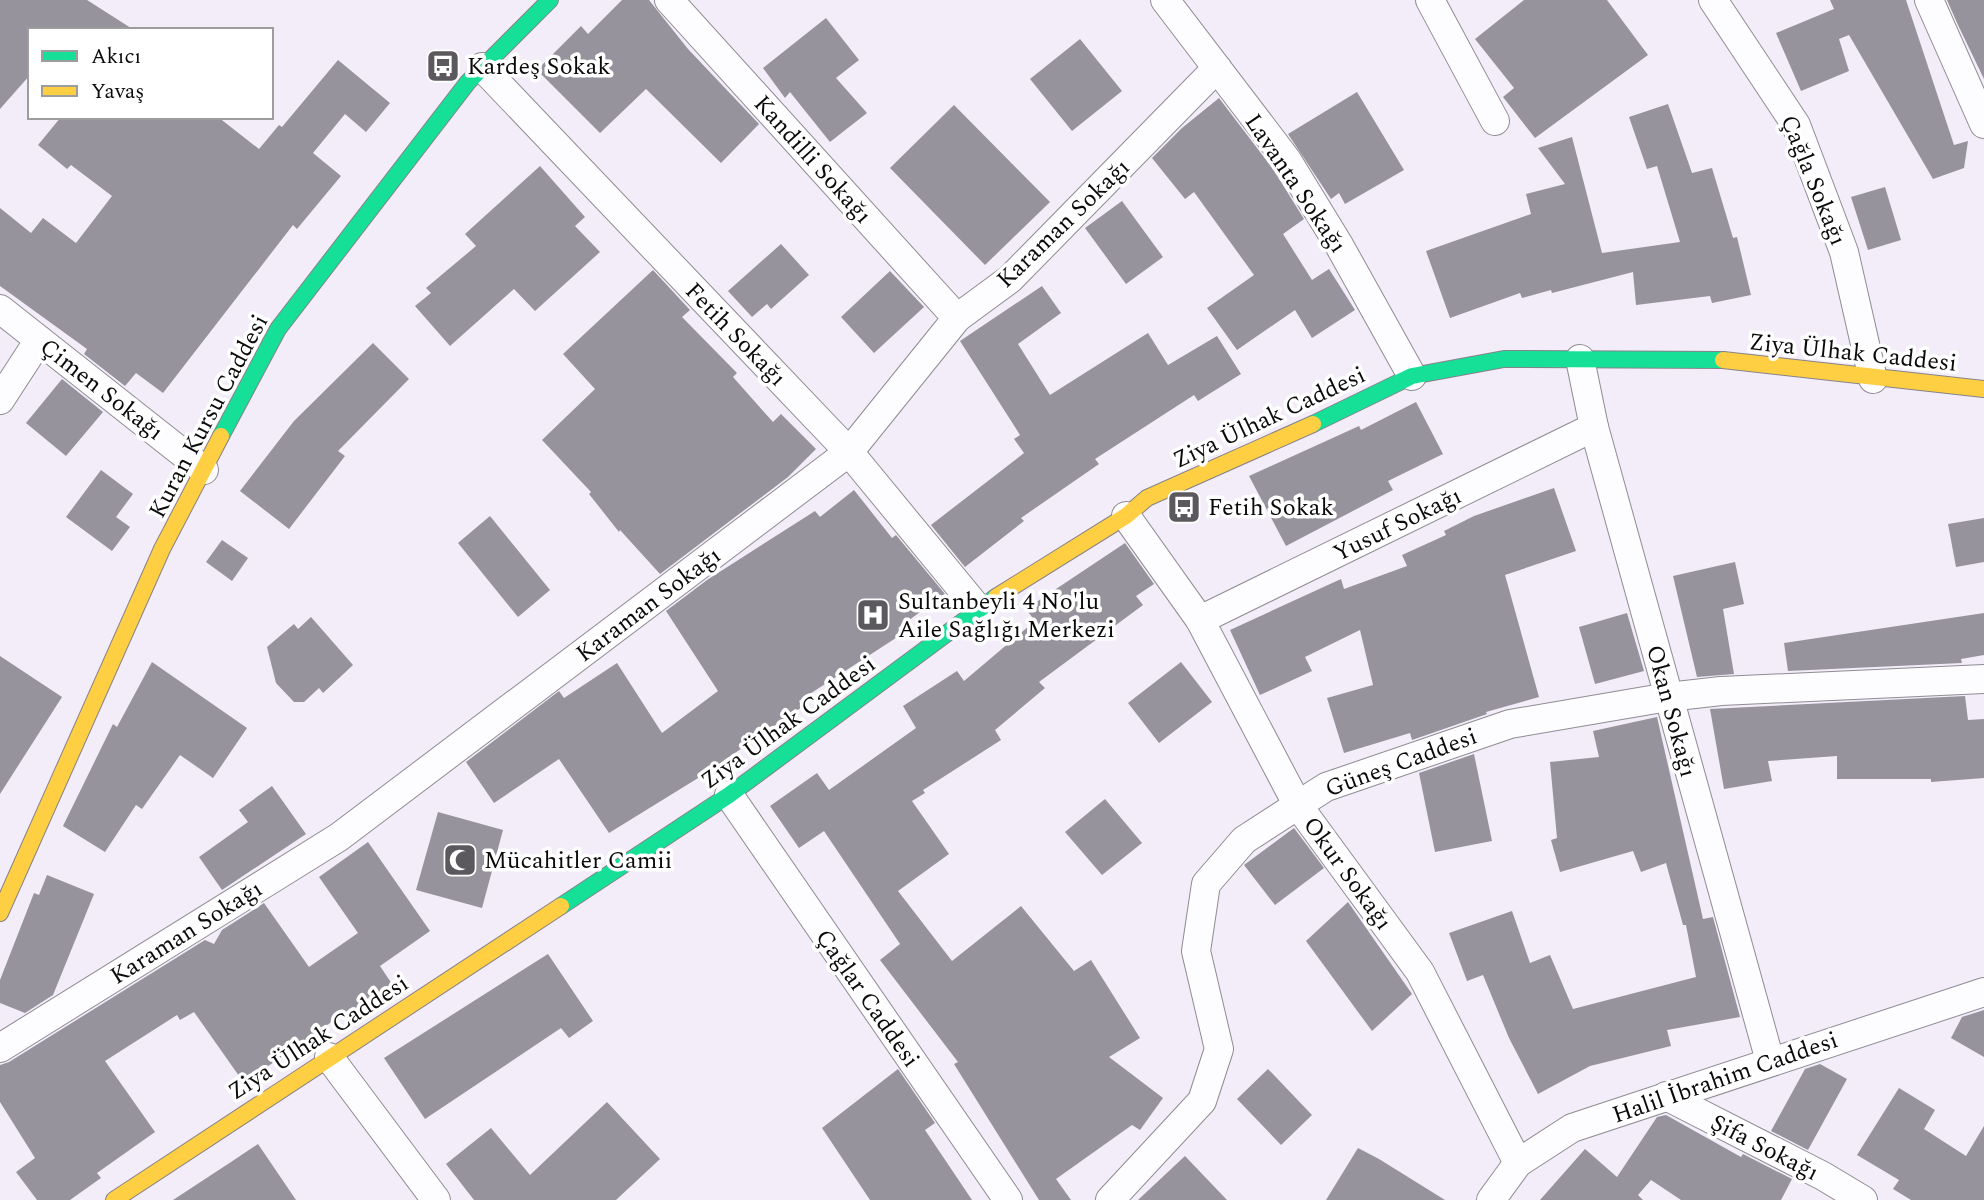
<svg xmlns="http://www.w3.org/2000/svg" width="1984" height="1200" viewBox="0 0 1984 1200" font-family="Spectral,serif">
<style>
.building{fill:#97939c}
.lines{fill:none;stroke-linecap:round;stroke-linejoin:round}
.street-casing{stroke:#8f8c92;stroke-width:30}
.fast-casing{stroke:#868288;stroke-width:18}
.slow-casing{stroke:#868288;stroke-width:18}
.street{stroke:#fdfcfe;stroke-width:28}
.fast{stroke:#16e098;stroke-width:16}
.slow{stroke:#ffcf43;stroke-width:16}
.labels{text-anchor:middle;stroke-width:7;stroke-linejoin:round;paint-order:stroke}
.poi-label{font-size:24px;fill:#0a0a0a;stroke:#fff;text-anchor:start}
.street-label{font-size:24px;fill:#0a0a0a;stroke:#fff}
</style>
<rect width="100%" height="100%" fill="#f3ecf9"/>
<g class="building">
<path d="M0,0H87L134,30H30V75L0,109Z"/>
<path d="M622,0H649L688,49L759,124L721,163L646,89L600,133L537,70L581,26L588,34Z"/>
<path d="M1524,0H1607L1648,55L1535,138L1503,97L1514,88L1475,39Z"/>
<path d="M1830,0H1906L1954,145L1968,141L1964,168L1933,179L1849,35L1839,39L1849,71L1801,91L1776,33L1834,9Z"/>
<path d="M1947,0H1984V79L1958,25Z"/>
<path d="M826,18L859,60L836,78L867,113L830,142L790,92L785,98L763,68Z"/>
<path d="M1080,39L1122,91L1072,131L1030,79Z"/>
<path d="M338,60L390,103L366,132L345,114L313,153L341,176L297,229L293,225L163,393L136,373L125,386L84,354L87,349L0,286V208L31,233L43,218L76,243L112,196L71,165L67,169L38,145L61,117H218L259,149L279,125L282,127Z"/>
<path d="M1357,92L1404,170L1345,204L1339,193L1331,199L1288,134Z"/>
<path d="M1219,98L1273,169L1304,219L1283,234L1312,280L1329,269L1355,310L1312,338L1295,310L1237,350L1207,308L1254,275L1194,192L1185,199L1152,158L1182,128Z"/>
<path d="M1668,104L1692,173L1712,168L1733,238L1737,237L1751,295L1712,303L1710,296L1636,305L1633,272L1552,293L1551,290L1522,298L1520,293L1450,318L1426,251L1531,214L1526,194L1565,184L1538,148L1572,137L1602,253L1680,242L1657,166L1647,169L1629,117Z"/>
<path d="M954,105L1050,202L985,265L890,168Z"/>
<path d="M540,166L585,217L575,226L600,252L535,311L514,289L450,346L415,306L431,293L426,288L476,246L465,234Z"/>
<path d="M1885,187L1901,240L1868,250L1851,197Z"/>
<path d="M1122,201L1163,257L1126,284L1085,228Z"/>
<path d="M781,244L809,275L771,309L767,304L752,317L728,291Z"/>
<path d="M653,270L690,310L682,317L737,373L733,377L773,422L781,414L816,449L788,477L660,574L620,530L619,532L589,494L591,492L542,440L595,389L563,354Z"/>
<path d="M890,271L924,307L874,353L841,317Z"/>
<path d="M1042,286L1061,313L1018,344L1050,395L1148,333L1168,365L1217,336L1241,374L1198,401L1194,395L1095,459L1099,464L1021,518L1024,521L965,567L931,525L1024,453L1014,439L1020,435L960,341Z"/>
<path d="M373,343L409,379L338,451L345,456L289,529L240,491L294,421Z"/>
<path d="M62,379L103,412L66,456L26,423Z"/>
<path d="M1416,402L1443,454L1388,481L1393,490L1286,546L1249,476L1359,426L1361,430Z"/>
<path d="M101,470L133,494L116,517L130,527L112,551L66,517Z"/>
<path d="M1554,488L1576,551L1505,575L1539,697L1486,712L1487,714L1412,740L1410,733L1344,753L1327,698L1373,685L1360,630L1305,657L1312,671L1260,695L1230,630L1341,579L1344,589L1407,566L1402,555L1446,535L1444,531L1474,516Z"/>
<path d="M854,490L892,538L896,535L945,594L898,628L902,634L799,701L802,707L703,775L609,833L559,759L494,803L466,762L559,691L564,698L617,663L662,733L718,691L666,611L707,580L815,511L820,517Z"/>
<path d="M490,516L550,590L518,617L458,543Z"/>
<path d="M1984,518V562L1956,567L1948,524Z"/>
<path d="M222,540L248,558L232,581L206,562Z"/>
<path d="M1125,543L1154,584L1136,596L1143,605L1039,682L1045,688L995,730L1001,740L923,790L925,793L912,801L949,854L898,891L952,961L1021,906L1074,971L1091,960L1140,1038L1109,1057L1163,1098L1140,1130L1132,1125L1056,1179L1071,1200H1039L954,1064L958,1062L880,960L900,944L824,831L799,848L770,806L817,773L829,790L916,728L903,706L957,671L964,681L1035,621L1026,609Z"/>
<path d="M1735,562L1744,604L1723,609L1734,674L1697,677L1673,576Z"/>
<path d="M1627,613L1644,671L1595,684L1579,627Z"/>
<path d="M1984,613V655L1961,659L1962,663L1788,671L1784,643Z"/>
<path d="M311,617L353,665L323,693L319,688L304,702H294L276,683L267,647L294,624L298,629Z"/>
<path d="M0,656L62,697L0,794Z"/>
<path d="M152,662L247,728L213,778L180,755L142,809L136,805L105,852L63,826L113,724L117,727Z"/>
<path d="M1181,662L1212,702L1159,743L1128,703Z"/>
<path d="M1965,696L1968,720L1984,719V778L1931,782V779H1837V756L1768,761L1772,781L1724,789L1710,709Z"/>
<path d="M1657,717L1703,919L1713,917L1740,1017L1667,1030L1671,1046L1590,1066L1538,1094L1509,1038L1483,975L1467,981L1449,933L1512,911L1530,963L1550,955L1573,1009L1696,977L1686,925H1683L1666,863L1641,872L1633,851L1560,872L1551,840L1557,838L1550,762L1599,757L1593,731Z"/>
<path d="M1474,754L1492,841L1435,852L1419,773Z"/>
<path d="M272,786L306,834L222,890L199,857L248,822L239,810Z"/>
<path d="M1105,799L1142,843L1102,875L1065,832Z"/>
<path d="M438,812L503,830L482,908L416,890Z"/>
<path d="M1294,828L1324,868L1275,905L1244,865Z"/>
<path d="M368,842L430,931L380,966L394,987L357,1012L353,1007L244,1083L194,1012L180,1020L177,1015L105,1061L155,1132L97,1173L101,1178L70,1200H37L16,1172L35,1158L0,1102V1065L9,1062L205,940L214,944L222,930L264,903L309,967L358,933L319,877Z"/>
<path d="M47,875L94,894L53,995L25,1013L0,1003V980L34,893L39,895Z"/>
<path d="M1348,902L1412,994L1372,1031L1306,941Z"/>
<path d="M548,954L593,1021L569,1038L561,1028L425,1119L384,1058Z"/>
<path d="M1984,1010V1057L1951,1038L1962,1017Z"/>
<path d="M1820,1064L1847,1079L1808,1150L1771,1131L1805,1069Z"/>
<path d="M898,1069L935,1123L925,1130L972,1200H870L822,1128Z"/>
<path d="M1268,1069L1312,1115L1281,1145L1237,1099Z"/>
<path d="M1899,1088L1935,1110L1924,1129L1966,1156L1984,1126V1200H1911L1893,1189L1899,1180L1857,1155Z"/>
<path d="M607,1102L660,1159L616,1200H474L446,1164L491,1128L530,1175Z"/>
<path d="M1666,1115L1741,1157L1743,1154L1792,1179L1781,1200H1681L1651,1180L1638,1195L1643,1200H1540L1585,1149L1617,1177L1657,1117Z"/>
<path d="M258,1144L296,1200H173L231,1162Z"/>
<path d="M1358,1148L1379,1159L1445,1200H1326Z"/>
<path d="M1185,1156L1227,1200H1138Z"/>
</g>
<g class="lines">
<defs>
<g id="street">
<path d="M669,0L957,318"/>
<path d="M1165,0L1287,160L1339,245L1412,376"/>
<path d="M1430,0L1495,121"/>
<path d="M1713,0L1796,125L1844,252L1873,379"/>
<path d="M1929,0L1984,124"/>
<path d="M482,67L849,452L979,610"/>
<path d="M0,309L204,470"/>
<path d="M1580,359L1594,427L1770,1061"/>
<path d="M0,400L39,340"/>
<path d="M1126,516L1200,620L1297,804L1420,972L1518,1163"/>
<path d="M1200,620L1594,427"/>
<path d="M729,795L1008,1200"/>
<path d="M0,1048L339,837L849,452L957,318L1010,279L1217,68"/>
<path d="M329,1057L436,1200"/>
<path d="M1666,1096L1823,1176L1863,1200"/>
<path d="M1110,1200L1202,1101L1219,1049L1196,951L1206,884L1244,840L1326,787L1510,724L1668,697L1721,691L1984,679"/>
<path d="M1491,1200L1518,1163L1572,1128L1984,992"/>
</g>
<g id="fast">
<path d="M1313,424L1412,376L1504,359L1723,360"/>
<path d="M221,436L278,329L468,82L550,0"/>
<path d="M561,906L729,795L996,597"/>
</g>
<g id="slow">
<path d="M1723,360L1984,389"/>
<path d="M996,597L1126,516L1147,498L1313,424"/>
<path d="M0,913L162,549L221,436"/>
<path d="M114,1200L561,906"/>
</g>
</defs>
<use href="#street" class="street-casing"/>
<use href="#fast" class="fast-casing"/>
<use href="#slow" class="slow-casing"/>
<use href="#street" class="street"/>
<use href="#fast" class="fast"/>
<use href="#slow" class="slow"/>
</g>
<defs>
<symbol id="bus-square" viewBox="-11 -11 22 22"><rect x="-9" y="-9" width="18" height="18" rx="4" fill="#5c595e" stroke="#fff"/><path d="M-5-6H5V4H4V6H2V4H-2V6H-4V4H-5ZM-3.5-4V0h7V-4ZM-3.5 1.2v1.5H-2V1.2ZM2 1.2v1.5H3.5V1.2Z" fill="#fff"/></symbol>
<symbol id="hospital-square" viewBox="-11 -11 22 22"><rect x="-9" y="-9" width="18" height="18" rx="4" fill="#5c595e" stroke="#fff"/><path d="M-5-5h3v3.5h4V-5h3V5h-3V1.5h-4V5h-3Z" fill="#fff"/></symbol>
<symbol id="mosque-square" viewBox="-11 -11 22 22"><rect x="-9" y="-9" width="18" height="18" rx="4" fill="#5c595e" stroke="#fff"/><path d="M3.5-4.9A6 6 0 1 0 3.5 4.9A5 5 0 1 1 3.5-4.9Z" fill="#fff"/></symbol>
</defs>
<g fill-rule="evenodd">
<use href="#bus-square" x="424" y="47" width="38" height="38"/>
<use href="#bus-square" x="1165" y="488" width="38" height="38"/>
<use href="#hospital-square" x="854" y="596" width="38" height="38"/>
<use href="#mosque-square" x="441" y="841" width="38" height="38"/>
</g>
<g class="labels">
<g class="poi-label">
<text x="467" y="74">Kardeş Sokak</text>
<text x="1208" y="515">Fetih Sokak</text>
<text x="898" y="609">Sultanbeyli 4 No'lu<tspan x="898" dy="28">Aile Sağlığı Merkezi</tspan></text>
<text x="484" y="868">Mücahitler Camii</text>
</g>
<g class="street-label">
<text transform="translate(813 159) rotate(48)" y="8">Kandilli Sokağı</text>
<text transform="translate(1814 180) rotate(68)" y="8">Çağla Sokağı</text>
<text transform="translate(1296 183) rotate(56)" y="8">Lavanta Sokağı</text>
<text transform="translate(1063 223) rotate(-44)" y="8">Karaman Sokağı</text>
<text transform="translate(736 334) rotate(46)" y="8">Fetih Sokağı</text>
<text transform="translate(1853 352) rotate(6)" y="8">Ziya Ülhak Caddesi</text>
<text transform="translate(102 389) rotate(38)" y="8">Çimen Sokağı</text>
<text transform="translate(208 416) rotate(-62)" y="8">Kuran Kursu Caddesi</text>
<text transform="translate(1269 417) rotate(-25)" y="8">Ziya Ülhak Caddesi</text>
<text transform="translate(1397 524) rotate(-26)" y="8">Yusuf Sokağı</text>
<text transform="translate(648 604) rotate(-37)" y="8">Karaman Sokağı</text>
<text transform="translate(1672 711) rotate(75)" y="8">Okan Sokağı</text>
<text transform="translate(788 722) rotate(-36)" y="8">Ziya Ülhak Caddesi</text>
<text transform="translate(1401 762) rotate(-20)" y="8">Güneş Caddesi</text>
<text transform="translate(1348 873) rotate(54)" y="8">Okur Sokağı</text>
<text transform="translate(186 932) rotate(-32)" y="8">Karaman Sokağı</text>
<text transform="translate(868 998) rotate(55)" y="8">Çağlar Caddesi</text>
<text transform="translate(318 1037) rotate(-33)" y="8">Ziya Ülhak Caddesi</text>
<text transform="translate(1725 1077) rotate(-19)" y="8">Halil İbrahim Caddesi</text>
<text transform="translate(1765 1147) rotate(27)" y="8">Şifa Sokağı</text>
</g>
</g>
<rect x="28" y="28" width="245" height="91" fill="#ffffff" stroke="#9d9d9d" stroke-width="2"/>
<rect x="42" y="51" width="35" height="10" fill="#16e098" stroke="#9d9d9d" stroke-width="2"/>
<text x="91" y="63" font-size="21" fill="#0a0a0a">Akıcı</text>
<rect x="42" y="86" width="35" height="10" fill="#ffcf43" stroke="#9d9d9d" stroke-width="2"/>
<text x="91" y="98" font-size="21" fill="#0a0a0a">Yavaş</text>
</svg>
